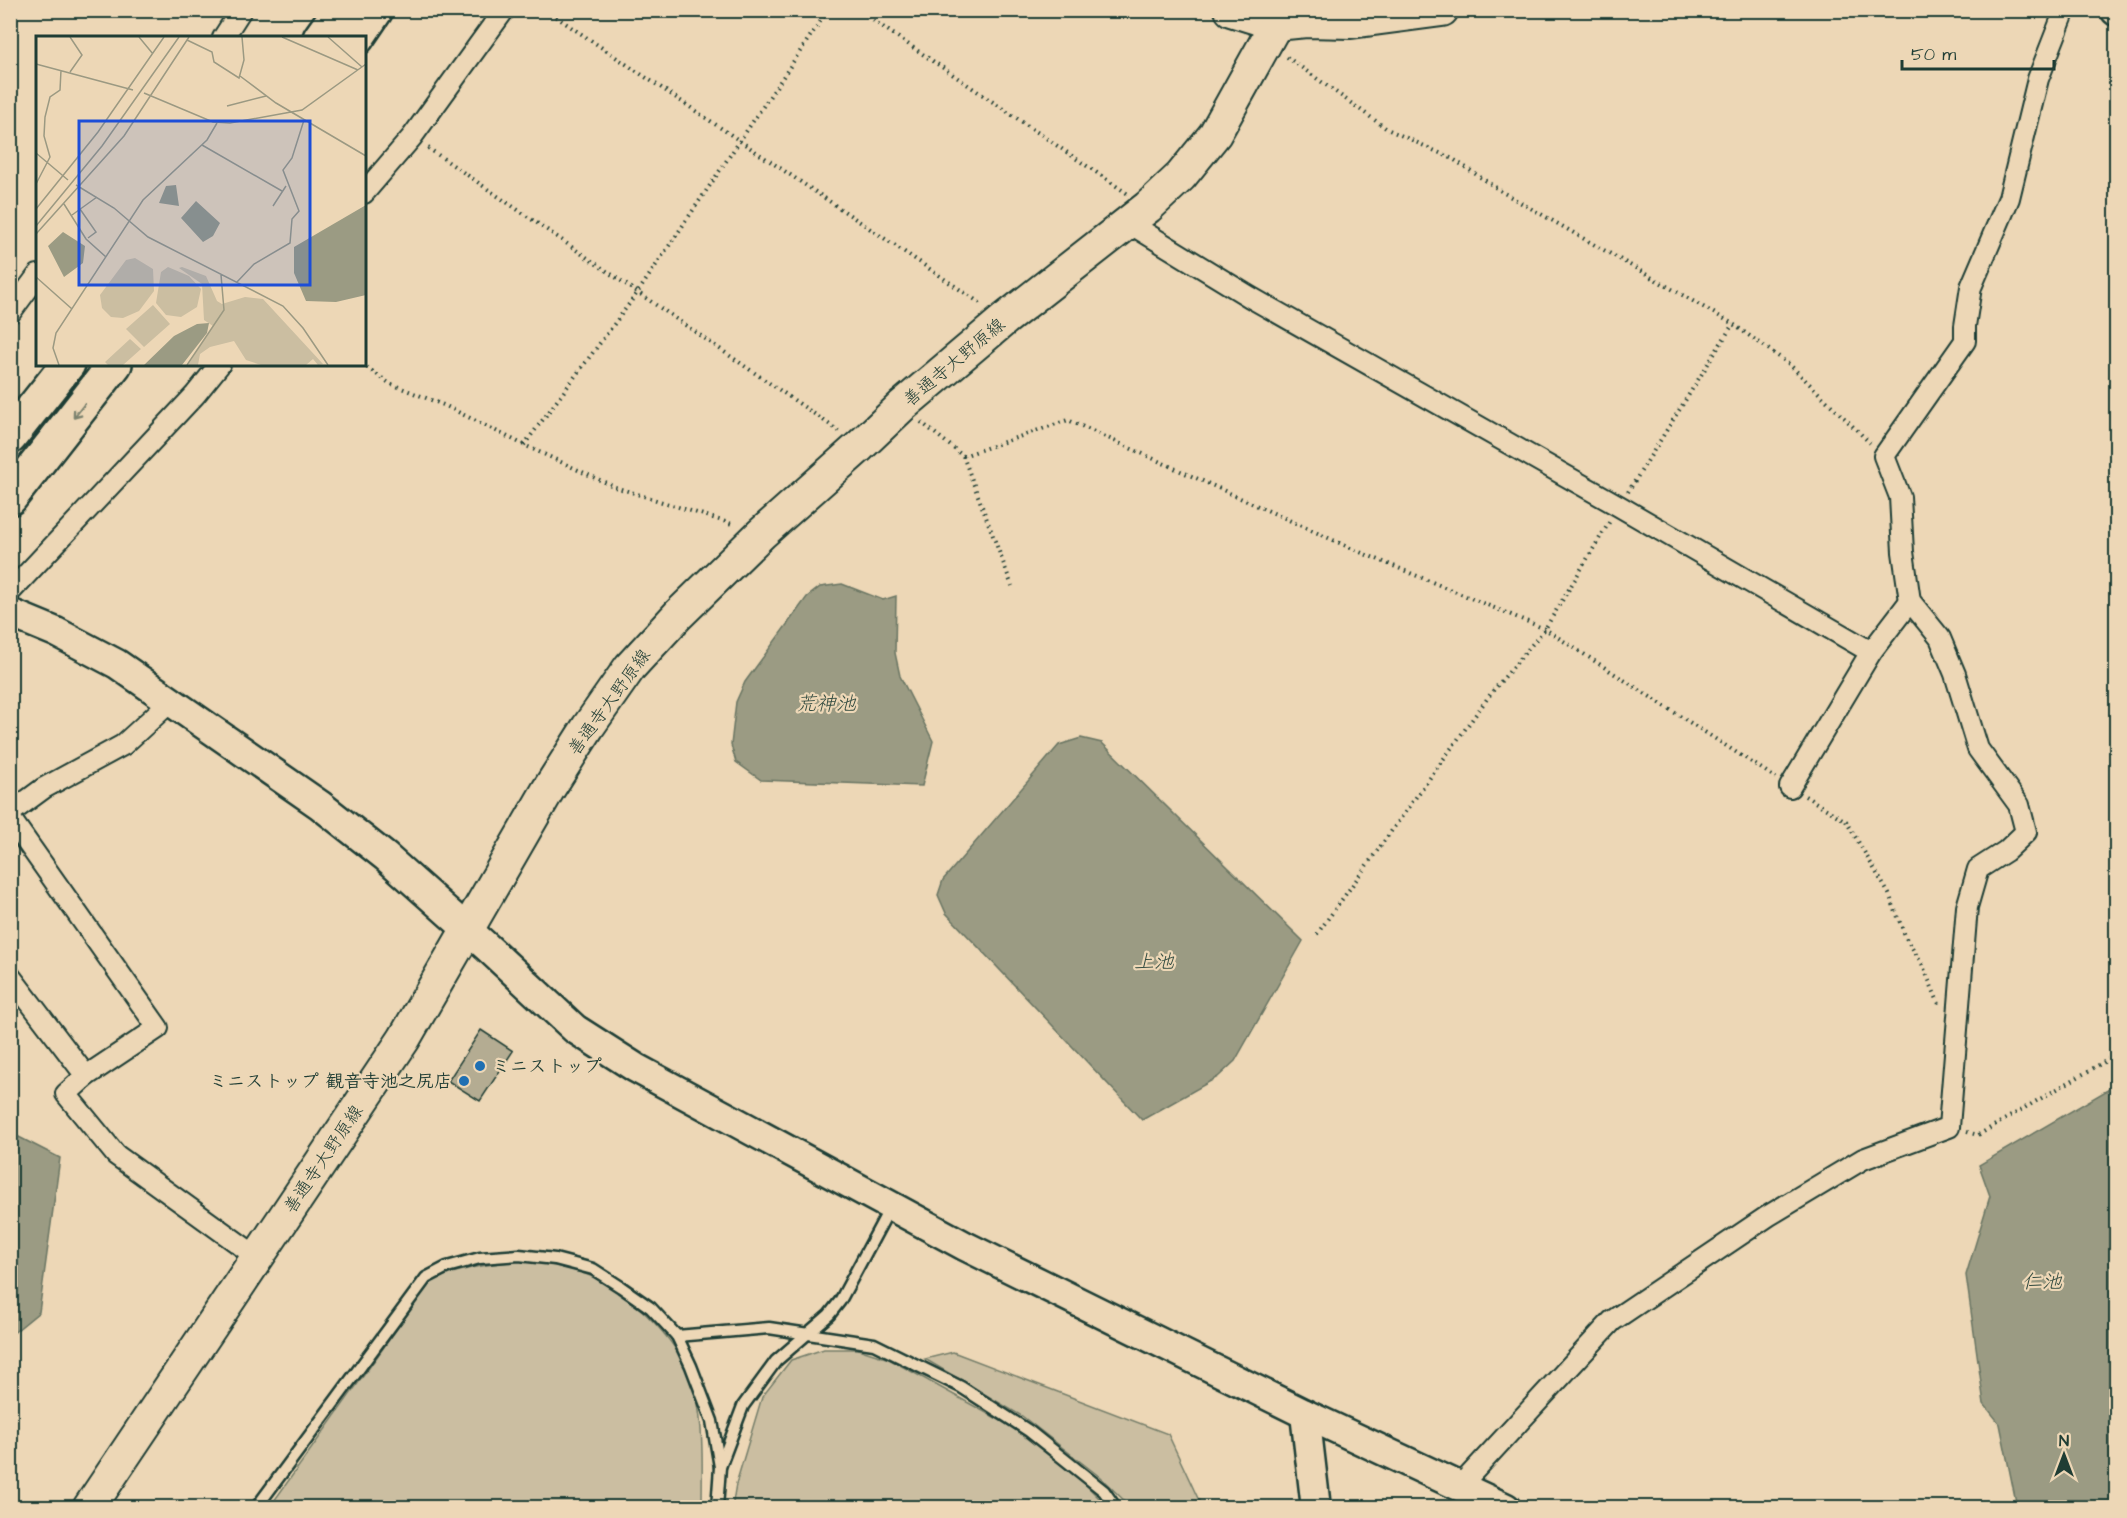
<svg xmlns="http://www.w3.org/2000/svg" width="2127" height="1518" viewBox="0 0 2127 1518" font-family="'Architects Daughter','Klee One',sans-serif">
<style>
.green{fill:#cbbea1;stroke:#757e6a;stroke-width:1.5}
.water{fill:#9b9b83;stroke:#697563;stroke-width:1.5}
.building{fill:#b4ac92;stroke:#1f3d34;stroke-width:1.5}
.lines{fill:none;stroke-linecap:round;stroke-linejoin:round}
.lane-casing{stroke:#1f3d34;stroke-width:15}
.street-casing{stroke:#1f3d34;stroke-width:24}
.secondary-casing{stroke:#1f3d34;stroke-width:33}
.primary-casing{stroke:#1f3d34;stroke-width:36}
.highway-casing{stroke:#1f3d34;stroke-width:38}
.path{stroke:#1f3d34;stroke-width:4;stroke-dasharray:1.5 4.5;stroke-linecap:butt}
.lane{stroke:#edd7b6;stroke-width:10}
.street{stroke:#edd7b6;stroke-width:20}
.secondary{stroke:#edd7b6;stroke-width:28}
.primary{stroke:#edd7b6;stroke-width:32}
.highway{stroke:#edd7b6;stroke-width:33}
.oneway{stroke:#7c826e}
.poi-dot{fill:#1f6fb2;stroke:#edd7b6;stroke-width:2}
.labels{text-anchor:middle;stroke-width:4.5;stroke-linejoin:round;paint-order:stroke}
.street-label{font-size:18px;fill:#1f3d34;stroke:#edd7b6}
.poi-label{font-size:18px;font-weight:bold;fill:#1f3d34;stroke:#edd7b6;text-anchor:start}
.water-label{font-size:20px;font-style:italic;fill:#324b40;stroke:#edd7b6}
.inset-road{fill:none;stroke:#9b9982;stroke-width:1.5}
.view{fill:#1d4ed8;fill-opacity:0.15;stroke:#1d4ed8;stroke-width:3}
.inset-edge{fill:none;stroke:#1f3d34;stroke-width:3}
</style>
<rect width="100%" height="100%" fill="#edd7b6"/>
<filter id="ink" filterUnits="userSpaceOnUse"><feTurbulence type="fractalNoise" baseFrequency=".0167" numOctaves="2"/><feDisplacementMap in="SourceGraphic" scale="12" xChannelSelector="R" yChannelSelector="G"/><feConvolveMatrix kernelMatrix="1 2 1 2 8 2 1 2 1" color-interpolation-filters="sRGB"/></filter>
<g filter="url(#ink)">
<g class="green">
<path d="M521,1261C543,1264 567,1266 588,1275C632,1292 685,1346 696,1393C704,1431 702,1469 702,1507L269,1508L431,1281C461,1268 489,1263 521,1261Z"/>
<path d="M824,1349H858L889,1359L1012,1427L1082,1481L1109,1508H732L736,1484L762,1397L791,1360Z"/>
<path d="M953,1352L1168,1434L1202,1507H1131L1100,1477L1022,1416L925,1359Z"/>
</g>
<g class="water">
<path d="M842,584L883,600L896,596L895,653L900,676L933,741L922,786L761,780L736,762L731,745L736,702L745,682L807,597L820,587Z"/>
<path d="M1081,738L1102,743L1303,941L1235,1061L1218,1077L1142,1120L946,913L938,895L943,880L1059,745Z"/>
<path d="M2116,1085V1507H2017L2000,1424L1984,1404L1966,1275L1990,1196L1979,1165Z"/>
<path d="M11,1133L60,1158L39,1312L11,1335Z"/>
</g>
<path class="building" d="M481,1030L513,1051L480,1101L448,1081Z"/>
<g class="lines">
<defs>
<g id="lane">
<path d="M677,1336L769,1328L874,1344L961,1387L1029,1431L1104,1491L1116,1508"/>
<path d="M256,1508L426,1278L447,1267L480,1258L519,1255L555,1259L593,1269L621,1287L651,1308L677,1336L691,1366L712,1421L720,1467"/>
<path d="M717,1508L720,1467L743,1406L776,1361L829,1315L840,1301L891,1206"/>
</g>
<g id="street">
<path d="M223,38L241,10"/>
<path d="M364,193L412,137L504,10"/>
<path d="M1129,223L1250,297L1619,506L1871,652"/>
<path d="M10,313L38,275"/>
<path d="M10,592L195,395L220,364"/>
<path d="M1790,787L1871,652L1910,601"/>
<path d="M10,813L44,788L123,745L170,702"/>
<path d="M10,818L158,1028L86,1076L66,1094L116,1155L257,1257"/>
<path d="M10,976L86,1076"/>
<path d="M1459,1487L1612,1321L1768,1216L1863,1159L1949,1127L1967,907L1978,869L2006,851L2026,832L2019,805L1978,749L1955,674L1940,638L1910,601L1903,552L1900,497L1884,456L1965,341V326L1971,287L2009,198L2038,79L2065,10"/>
</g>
<g id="secondary">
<path d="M2115,10L2116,11"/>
<path d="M10,613L56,632L117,664L320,805L386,857L487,947L575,1029L636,1068L965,1246L1305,1414L1506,1508"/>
<path d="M1305,1414L1316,1508"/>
</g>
<g id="primary">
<path d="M1231,10L1276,24L1306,21L1351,22L1442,10"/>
<path d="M89,1508L404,1039L548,790L588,727L630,667L678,615L761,534L860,446L902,406L1005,319L1148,207L1181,176L1215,134L1276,24"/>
</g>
<g id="highway">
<path d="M320,38L340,10"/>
<path d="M357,38L376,10"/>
<path d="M10,437L68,364"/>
<path d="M10,498L115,364"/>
</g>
</defs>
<use href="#lane" class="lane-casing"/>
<use href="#street" class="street-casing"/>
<use href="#secondary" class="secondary-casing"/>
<use href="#primary" class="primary-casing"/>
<use href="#highway" class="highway-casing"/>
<g class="path">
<path d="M546,10L983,305"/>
<path d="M858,10L1128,194"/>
<path d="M1287,57L1387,129L1453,159L1504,193L1733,324L1789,364L1870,443"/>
<path d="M428,148L839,431"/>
<path d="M362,364L389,383L446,406L524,445L615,487L735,525"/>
<path d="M921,422L963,456L1068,420L1355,550L1545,629L1776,778"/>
<path d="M524,445L638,292L828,10"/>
<path d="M963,456L1012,586"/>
<path d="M1628,492L1733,324"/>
<path d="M1805,796L1846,821L1889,894L1906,938L1922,964L1939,1004"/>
<path d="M1317,934L1492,692L1545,629L1610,521"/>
<path d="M1967,1132L1978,1135L2116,1055"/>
</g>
<use href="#lane" class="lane"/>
<use href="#street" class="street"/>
<use href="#secondary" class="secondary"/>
<use href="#primary" class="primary"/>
<use href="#highway" class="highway"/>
</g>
<defs><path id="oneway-shaft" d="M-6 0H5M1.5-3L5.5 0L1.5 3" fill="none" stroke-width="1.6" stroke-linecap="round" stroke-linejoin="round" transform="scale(1.5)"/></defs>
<use class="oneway" href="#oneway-shaft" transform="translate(79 411) rotate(128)"/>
</g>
<g class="poi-dot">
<circle cx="480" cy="1066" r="6"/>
<circle cx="464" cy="1081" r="6"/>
</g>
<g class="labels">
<g class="street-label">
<text transform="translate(954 362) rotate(-40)" y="6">善通寺大野原線</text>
<text transform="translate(609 702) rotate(-54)" y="6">善通寺大野原線</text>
<text transform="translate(323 1159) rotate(-56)" y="6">善通寺大野原線</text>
</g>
<g class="poi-label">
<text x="492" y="1072">ミニストップ</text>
<text x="452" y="1087" text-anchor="end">ミニストップ 観音寺池之尻店</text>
</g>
<g class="water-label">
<text x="826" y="710">荒神池</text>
<text x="1154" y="968">上池</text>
<text x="2042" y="1288">仁池</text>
</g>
</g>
<g transform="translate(36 36)">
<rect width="330" height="330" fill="#edd7b6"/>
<path d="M99,222L117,233L118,255L103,275L87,282L75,281L66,272L64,259L90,224ZM132,231L153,240L165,253L161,271L145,281L130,279L120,267L125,236ZM146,231L170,240L181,265L186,268L209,261L227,263L287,328L282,329L277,323L270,329H225L210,324L198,305L174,311L164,318L162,329H152L177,290L168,284L166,248L143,232ZM117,269L134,288L108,311L90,293ZM94,303L105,313L87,329H72L69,326Z" fill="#cbbea1"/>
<path d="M140,149L143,170L123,167L130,150ZM160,165L184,187L177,200L167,206L145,182ZM330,169V259L300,266L270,265L258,237V211ZM27,196L49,210L47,227L28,241L12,210ZM173,287L171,297L146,329H108L138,300L161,288Z" fill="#9b9b83"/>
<path class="inset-road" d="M34,1L46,19L34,36M103,1L117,18M246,1L322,34M292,1L326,31M151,4L176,16L178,26L203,42L208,24L206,1M0,28L97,54M204,40L240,67L330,120M108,57L177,86L194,87L266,74L330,28M191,70L230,60M166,109L246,155M0,117L32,144M0,148L14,121L8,100L9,81L14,61L24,54L25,34M40,149L78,172L112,201L247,270L267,292L292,329M28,168L50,203L70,221M237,170L250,150M0,173L62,96L128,1M44,173L60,196L52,202M36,179L61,161M0,190L66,110L143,1M0,198L88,100L153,1M0,241L36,273M201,246L218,228L254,207L256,183L263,175L247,134L256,122L268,84M23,329L17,312L20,297L107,164L171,104L181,87M151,329L188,274L185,239"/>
<path class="view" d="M43,85H274V249H43Z"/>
<rect width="330" height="330" class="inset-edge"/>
</g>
<rect width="2127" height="1518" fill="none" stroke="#edd7b6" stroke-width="36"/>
<rect x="18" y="18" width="2091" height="1482" fill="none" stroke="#1f3d34" stroke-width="2" filter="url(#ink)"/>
<g transform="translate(2064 1455)" stroke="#edd7b6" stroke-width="4.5" paint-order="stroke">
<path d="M0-4.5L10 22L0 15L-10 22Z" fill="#1f3d34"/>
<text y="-9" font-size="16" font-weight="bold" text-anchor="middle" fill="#1f3d34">N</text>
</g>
<path d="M1902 60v9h152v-9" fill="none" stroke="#1f3d34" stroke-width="3"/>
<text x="1911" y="60" font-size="18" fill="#1f3d34" stroke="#edd7b6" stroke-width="4.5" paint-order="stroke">50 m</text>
</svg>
